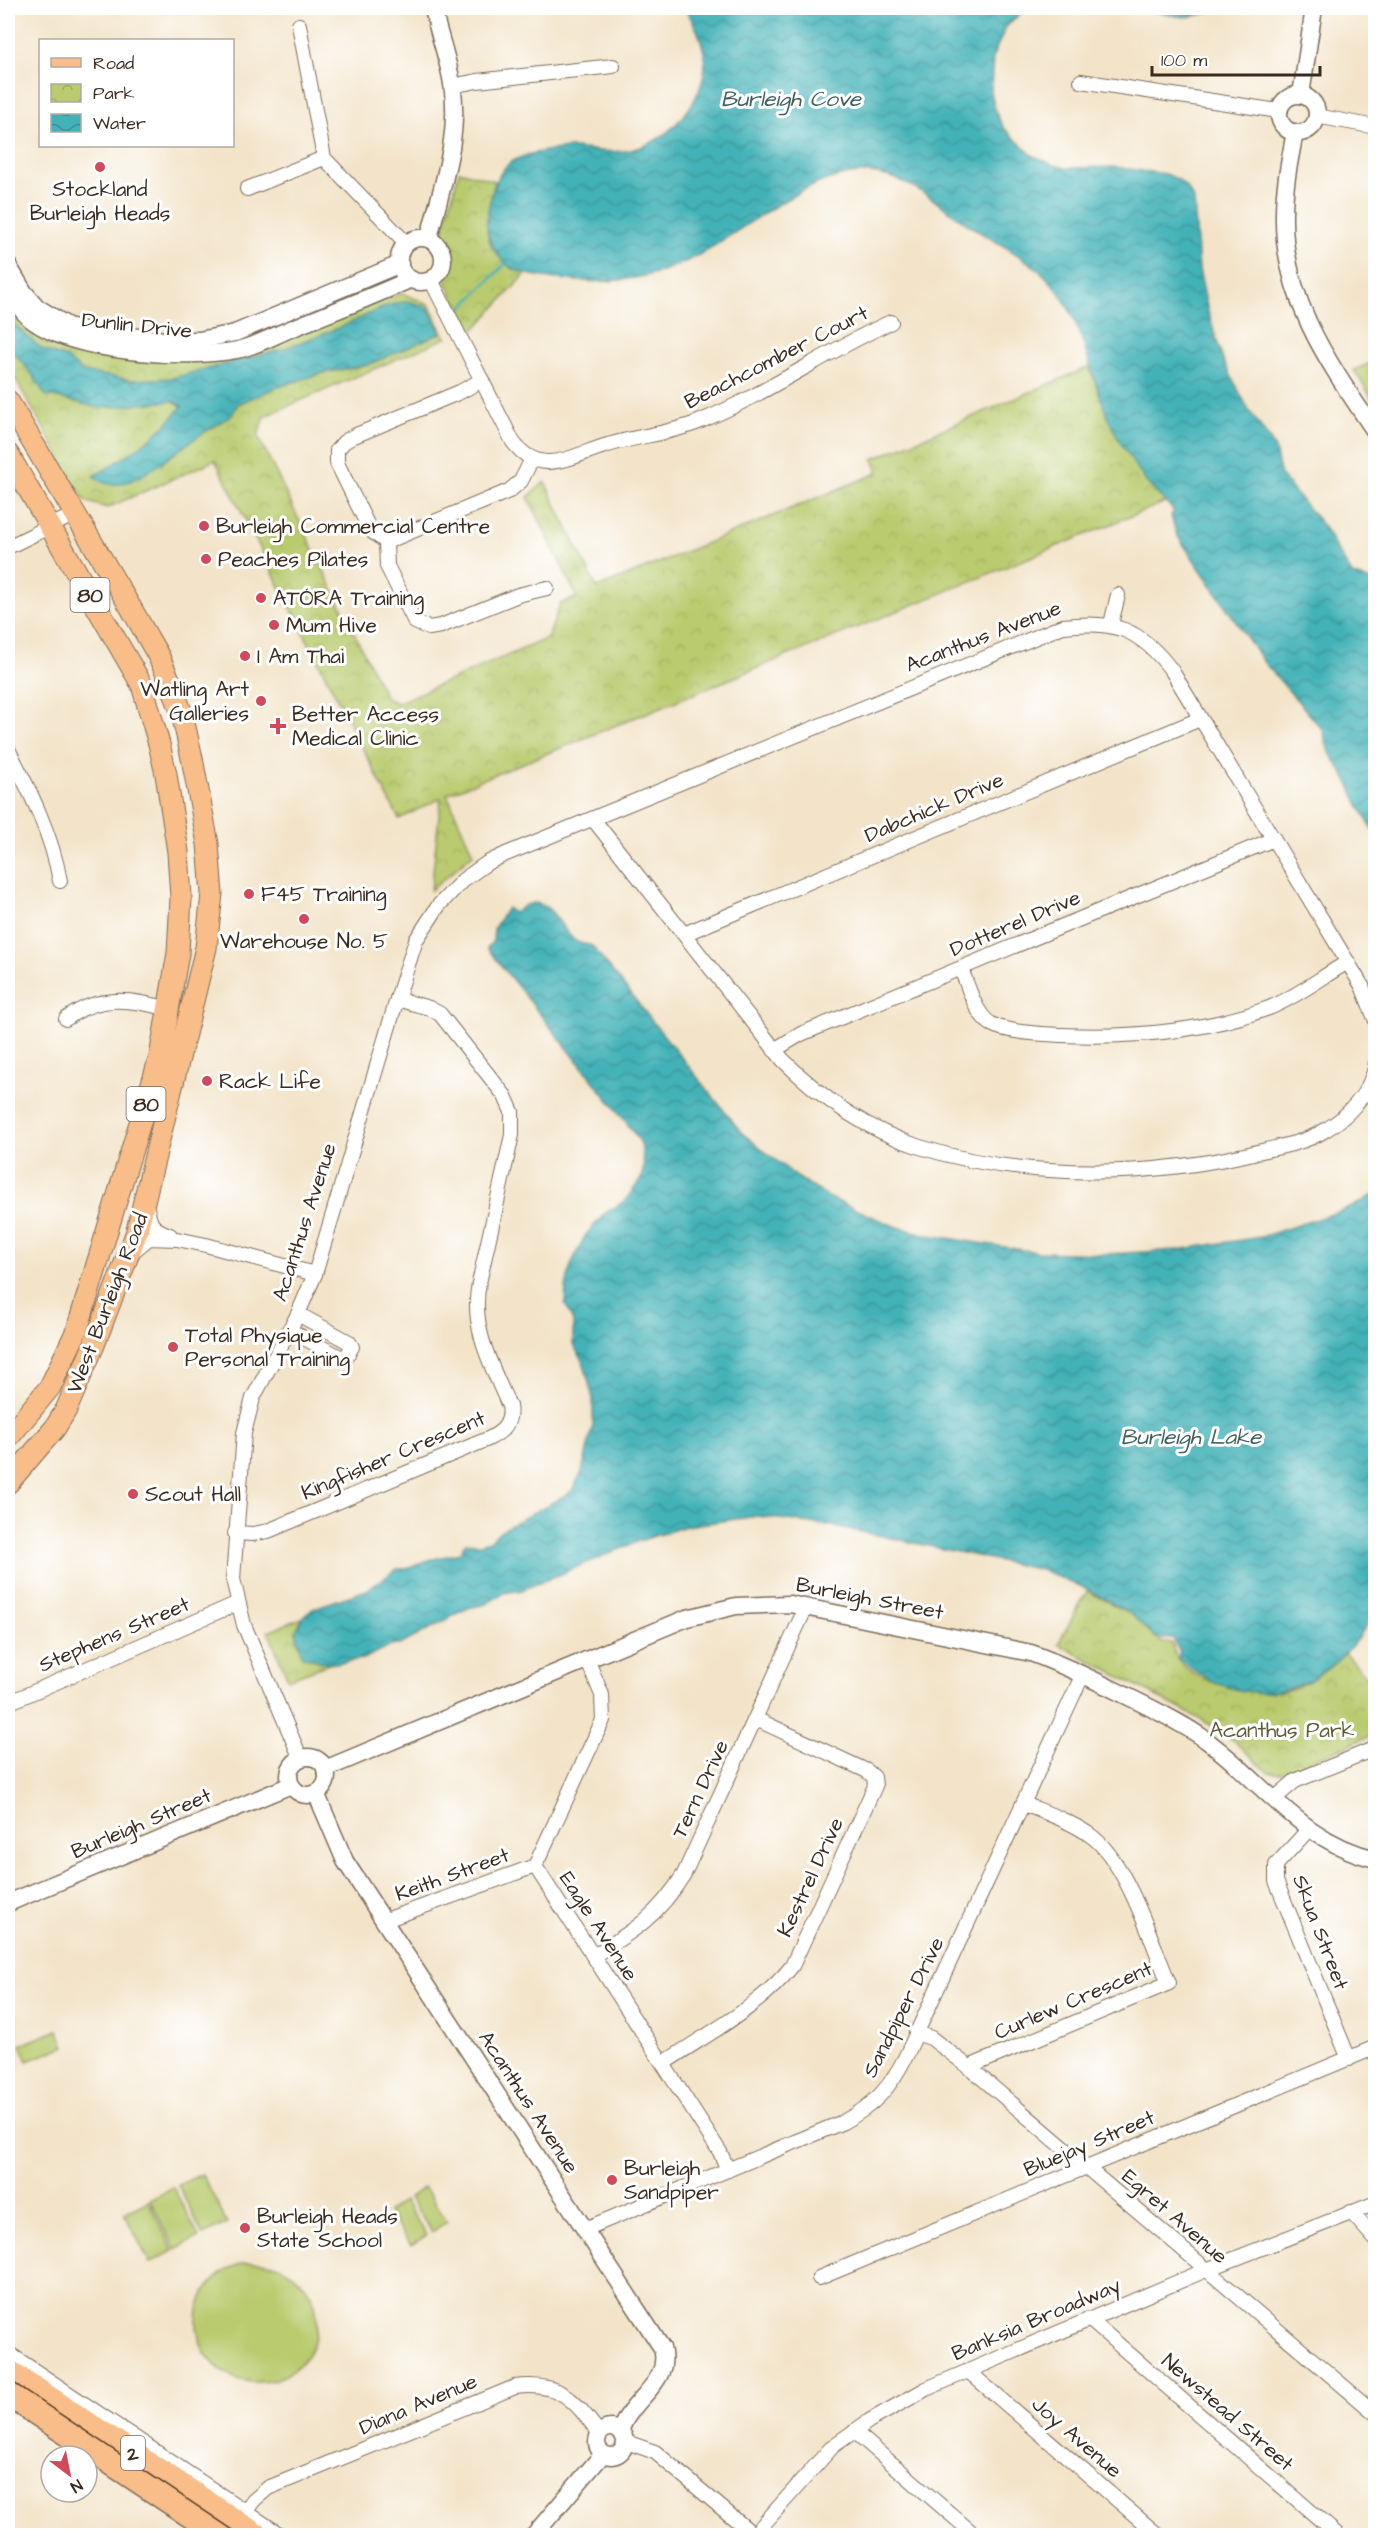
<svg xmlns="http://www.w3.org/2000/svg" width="1383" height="2543" viewBox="0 0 1383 2543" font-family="'Architects Daughter',sans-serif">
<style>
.green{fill:#b9cb6e;stroke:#7a7a46;stroke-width:1.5}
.park{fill:url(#park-crowns);stroke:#7a7a46;stroke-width:1.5}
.water{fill:url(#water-waves);stroke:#3e6e6b;stroke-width:1.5}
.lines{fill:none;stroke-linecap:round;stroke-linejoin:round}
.stream{stroke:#42b2b8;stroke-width:3}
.minor-casing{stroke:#7b6b5a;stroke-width:16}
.tertiary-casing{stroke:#7b6b5a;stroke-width:19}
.primary-casing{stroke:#7b6b5a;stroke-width:23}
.trunk-casing{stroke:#7b6b5a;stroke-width:25}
.minor{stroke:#fff;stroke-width:14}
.tertiary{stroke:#fff;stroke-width:16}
.primary{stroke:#f8bd88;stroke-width:21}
.trunk{stroke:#f8bd88;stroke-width:22}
.tram{stroke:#3b2a1e;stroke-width:1.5}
.poi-dot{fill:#d1495b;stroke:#fff;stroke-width:2}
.labels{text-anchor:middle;stroke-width:6;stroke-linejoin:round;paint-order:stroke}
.shield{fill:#fff;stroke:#766a62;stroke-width:1.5}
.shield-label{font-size:20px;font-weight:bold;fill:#3b2a1e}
.poi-label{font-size:21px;fill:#3b2a1e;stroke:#fff;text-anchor:start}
.street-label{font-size:21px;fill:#3b2a1e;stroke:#fff}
.park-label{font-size:21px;fill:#615a36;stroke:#fff}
.water-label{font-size:22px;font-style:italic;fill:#3e605c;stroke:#fff}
</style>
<defs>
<pattern id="park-crowns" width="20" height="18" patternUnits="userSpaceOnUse" patternTransform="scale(1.5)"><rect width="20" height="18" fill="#b9cb6e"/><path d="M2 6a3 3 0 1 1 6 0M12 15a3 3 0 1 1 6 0" fill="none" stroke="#a0ae5f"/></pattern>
<pattern id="water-waves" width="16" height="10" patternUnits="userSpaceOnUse" patternTransform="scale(1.5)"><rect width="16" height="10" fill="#42b2b8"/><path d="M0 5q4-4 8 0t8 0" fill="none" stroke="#389195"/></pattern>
</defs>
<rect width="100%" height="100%" fill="#fff"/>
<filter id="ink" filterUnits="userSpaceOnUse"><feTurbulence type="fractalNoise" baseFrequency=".0167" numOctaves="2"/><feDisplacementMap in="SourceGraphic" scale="12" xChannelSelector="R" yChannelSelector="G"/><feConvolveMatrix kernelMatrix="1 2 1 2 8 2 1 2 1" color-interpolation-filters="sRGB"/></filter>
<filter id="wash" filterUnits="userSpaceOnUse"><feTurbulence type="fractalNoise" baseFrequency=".008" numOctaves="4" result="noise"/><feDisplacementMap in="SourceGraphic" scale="24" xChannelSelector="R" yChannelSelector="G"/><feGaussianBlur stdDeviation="1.35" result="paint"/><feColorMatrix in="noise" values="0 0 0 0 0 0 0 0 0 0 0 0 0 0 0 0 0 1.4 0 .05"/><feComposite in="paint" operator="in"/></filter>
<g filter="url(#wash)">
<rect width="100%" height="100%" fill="#f3e4c9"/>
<g class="green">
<path d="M58,2030L65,2046L28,2061L21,2045Z"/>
<path d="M202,2174L227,2223L203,2235L178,2185Z"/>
<path d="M173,2187L199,2237L175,2249L150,2200Z"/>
<path d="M424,2187L447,2221L432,2232L409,2198Z"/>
<path d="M148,2201L173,2251L150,2263L124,2213Z"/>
<path d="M404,2201L427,2235L411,2245L388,2212Z"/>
<circle cx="257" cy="2322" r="60"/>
</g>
<g class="park">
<path d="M459,171L495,181C484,227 477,251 526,274L471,333L446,282C456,261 456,253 442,234Z"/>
<path d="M401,293L429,304L446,338L265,416L258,436L386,698L397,703L548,638L560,604L577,597L528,497L545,482L597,588L878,473L873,459L1089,367C1108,417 1127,464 1166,502L447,794L473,854L431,890L441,798L399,819L215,460L107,508L85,501L8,366V311L43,343L94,350L239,357Z"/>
<path d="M1375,361V403L1354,370Z"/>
<path d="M1087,1591L1131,1614L1155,1637L1163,1642L1172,1643C1173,1647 1174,1652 1176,1656C1193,1687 1270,1701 1300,1686C1316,1678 1332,1665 1345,1653L1375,1686V1734L1284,1772H1268L1234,1741L1209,1724L1058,1644Z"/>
<path d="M302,1618L296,1631L318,1660L329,1664L288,1679L268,1631Z"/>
</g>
<g class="water">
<path d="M684,8H1026L1006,27L993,56L991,91L995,111L1004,128L1032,155L1051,164L1066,168L1114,167L1166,174L1179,180L1187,188L1194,200L1199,269L1208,312L1223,360L1247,407L1274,446L1281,476L1324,527L1352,575L1375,582V834C1366,819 1358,804 1351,788C1342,768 1325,754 1324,731L1262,660L1177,535L1171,516L1174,511C1166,501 1155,493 1147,483C1134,465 1119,442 1110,422C1087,371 1084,310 1040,271C1020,254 997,243 975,229C941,207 910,175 868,173C807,170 741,235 689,260C647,281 603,285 557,279C539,276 515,275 503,261C486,241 484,226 490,201C498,169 508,157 541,152C552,150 562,148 573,148C592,150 612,154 631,150C666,142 697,109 704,74C708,51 697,25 684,8Z"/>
<path d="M1141,8H1215C1192,23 1167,15 1141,8Z"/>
<path d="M409,301L428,307L441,333L368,365L323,373L278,387L238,404L232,415C217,425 201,434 186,445C165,460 118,502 94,476C126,457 160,436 182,406L174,401L100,408L45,395L32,374L8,346V319L42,349L66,358L83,372L133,380L172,378L283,349L341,327L386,306Z"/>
<path d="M534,903C554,904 559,927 573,939C577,944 586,944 592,946L742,1133L797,1177L828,1197L894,1226L928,1235L1037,1252L1106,1254L1177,1250L1261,1237L1350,1208L1375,1194V1611C1333,1692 1250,1722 1177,1657L1180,1653L1173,1639L1155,1637L1131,1614L1087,1589L1042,1570L839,1527L758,1516L686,1526L639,1541L522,1590L503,1593L486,1604L468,1608L402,1644H394L363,1659L329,1664L302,1656L296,1631L302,1618L314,1608L367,1590L397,1569H407L429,1560L460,1553L465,1543L480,1544L490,1541L500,1531L571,1492L582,1472L593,1425V1399L584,1364L573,1344V1322L565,1303L566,1287L571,1265L585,1236L604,1214L625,1201L641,1179L644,1166L641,1143L623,1118L487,948L493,941L494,928L507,908L514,913L525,905Z"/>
</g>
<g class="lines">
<path class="stream" d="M461,309L505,264"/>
</g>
</g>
<g filter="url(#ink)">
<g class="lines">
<defs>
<g id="minor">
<path d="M299,25L324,158L406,243"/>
<path d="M1081,81L1279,111"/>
<path d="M452,86L477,81L613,66"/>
<path d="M1316,116L1376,127"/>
<path d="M247,189L324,158"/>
<path d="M431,280L513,442C541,479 572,455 608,445C636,436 668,434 696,423C764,396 824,352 891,322"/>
<path d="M482,380L460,392L354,436L344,442L337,450V463L370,530L386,542L509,491L521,481L532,459"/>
<path d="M386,542L387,566L415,622L429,628L441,626L518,595L547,588"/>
<path d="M8,547L75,514"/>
<path d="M1111,624L1118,595"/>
<path d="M8,749C30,791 52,835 60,881"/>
<path d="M593,819L783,1060C822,1099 867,1130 920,1147C961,1160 1006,1168 1049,1170C1123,1175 1194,1168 1266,1150C1284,1146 1305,1142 1322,1132C1347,1118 1371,1093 1376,1063"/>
<path d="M684,934L1200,719"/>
<path d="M961,969C968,985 975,1014 991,1024C1007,1033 1044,1034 1062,1035C1132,1038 1203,1032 1269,1008C1295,998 1323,976 1348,962"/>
<path d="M66,1019C100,993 132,1000 170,1009"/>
<path d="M774,1050L801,1034L1274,839"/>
<path d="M146,1204C150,1224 150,1228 170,1235"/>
<path d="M132,1252L149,1238L177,1239L206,1245L315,1274"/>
<path d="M289,1330L340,1357H346L352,1347L349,1342L298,1314"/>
<path d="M235,1533L253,1534L268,1531L488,1439C503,1432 512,1423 509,1406C492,1366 470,1328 479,1283L512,1135V1112L505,1096L440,1014L429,1008L397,999"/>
<path d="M587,1659L602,1695L603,1720L535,1866L720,2152L728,2170"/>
<path d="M8,1703L238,1603"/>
<path d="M301,1759L244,1625L233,1579L244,1433L253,1398L298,1314L315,1274L397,999L416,940L439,905L463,880L487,863L506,854L1063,626C1114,620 1140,628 1172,671L1362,986L1376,1021"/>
<path d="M1274,1799L1295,1781L1376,1748"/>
<path d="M1308,1830L1276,1865V1881L1349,2059"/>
<path d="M383,1921L535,1866"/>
<path d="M593,1956C634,1931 658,1916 684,1874L806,1607"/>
<path d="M916,2033L931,2038L969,2067L1376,2414"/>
<path d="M664,2063C708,2033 759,2008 792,1966L875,1786L874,1777L867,1771L756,1719"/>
<path d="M969,2067L1169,1983C1151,1941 1126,1860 1090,1835C1070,1821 1046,1813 1024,1804"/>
<path d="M1351,2212L1376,2240"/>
<path d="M585,2229L843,2122C875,2105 890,2088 906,2056L1083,1674"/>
<path d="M819,2278L1376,2047"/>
<path d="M1089,2319L1339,2536"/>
<path d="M8,2353L282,2536"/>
<path d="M968,2371L1159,2536"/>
<path d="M854,2431L976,2536"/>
<path d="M625,2444H632L655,2452L755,2536"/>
<path d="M247,2510L253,2501L268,2488L515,2387C561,2381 574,2400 600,2434"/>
<path d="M753,2536L833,2446L869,2421L926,2389L1206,2270L1376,2203"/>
</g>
<g id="tertiary">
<path d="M1301,95L1314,8"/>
<circle cx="1298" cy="114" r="19"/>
<path d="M1295,132C1290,159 1284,186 1284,214C1282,299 1330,365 1376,433"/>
<circle cx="421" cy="260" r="22"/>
<path d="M429,238C441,188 461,136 452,84C448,58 438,33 433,8"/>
<path d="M8,265L24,292L37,307L68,326L87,331L164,340H199L235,333L400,264"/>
<path d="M8,289C15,300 22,313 33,321C77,353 185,360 237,350C256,346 275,335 293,328C332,312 372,297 411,279"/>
<circle cx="308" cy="1776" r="19"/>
<path d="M325,1769L687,1618L736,1606L790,1604L1031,1653C1067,1666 1100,1683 1135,1700C1159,1712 1184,1724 1206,1740C1263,1782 1303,1843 1376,1859"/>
<path d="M316,1793L345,1861L662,2348C670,2377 644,2392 629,2414C625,2419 622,2426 620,2432"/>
<path d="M8,1903L291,1785"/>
<circle cx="611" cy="2442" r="14"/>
<path d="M533,2536L603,2454"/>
</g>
<g id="primary">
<path d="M8,401L131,608L159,657L172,686L182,714L192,758L208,844L212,894L206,948L136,1234L94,1345L66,1410L55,1428L8,1483"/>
<path d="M8,454L142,685L159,744L166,774L178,852L181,897L178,953L160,1057L77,1330L50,1387L8,1438"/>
</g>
<g id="trunk">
<path d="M8,2370L259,2536"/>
<path d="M8,2395L220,2536"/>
</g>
</defs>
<use href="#minor" class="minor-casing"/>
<use href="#tertiary" class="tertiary-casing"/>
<use href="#primary" class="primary-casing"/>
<use href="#trunk" class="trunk-casing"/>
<use href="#minor" class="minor"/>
<use href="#tertiary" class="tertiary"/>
<use href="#primary" class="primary"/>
<use href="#trunk" class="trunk"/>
<path class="tram" d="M8,2379L242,2536"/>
</g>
</g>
<g class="poi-dot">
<circle cx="100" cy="167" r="6"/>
<circle cx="204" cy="526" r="6"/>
<circle cx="206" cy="559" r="6"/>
<circle cx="261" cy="598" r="6"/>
<circle cx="274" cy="625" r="6"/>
<circle cx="245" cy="656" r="6"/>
<circle cx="261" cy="701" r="6"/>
<path d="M275 717h6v6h6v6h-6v6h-6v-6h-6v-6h6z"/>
<circle cx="249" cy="894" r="6"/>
<circle cx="304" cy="919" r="6"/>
<circle cx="207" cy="1081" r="6"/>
<circle cx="173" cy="1347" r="6"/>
<circle cx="133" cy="1494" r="6"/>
<circle cx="612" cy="2180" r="6"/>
<circle cx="245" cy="2228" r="6"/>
</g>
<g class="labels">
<g class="shield">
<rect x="70.5" y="578" width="39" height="34" rx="4.5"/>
<rect x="126.5" y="1087" width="39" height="34" rx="4.5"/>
<rect x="121" y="2436" width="24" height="34" rx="4.5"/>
</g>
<g class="shield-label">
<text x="90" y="602">80</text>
<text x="146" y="1111">80</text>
<text x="133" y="2460">2</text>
</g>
<g class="poi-label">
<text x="100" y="196" text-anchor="middle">Stockland<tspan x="100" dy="24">Burleigh Heads</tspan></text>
<text x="216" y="533">Burleigh Commercial Centre</text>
<text x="218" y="566">Peaches Pilates</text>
<text x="273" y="605">ATÓRA Training</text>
<text x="286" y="632">Mum Hive</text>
<text x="257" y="663">I Am Thai</text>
<text x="249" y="696" text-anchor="end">Watling Art<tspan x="249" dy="24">Galleries</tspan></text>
<text x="292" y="721">Better Access<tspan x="292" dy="24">Medical Clinic</tspan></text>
<text x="261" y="901">F45 Training</text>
<text x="304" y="948" text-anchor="middle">Warehouse No. 5</text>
<text x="219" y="1088">Rack Life</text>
<text x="185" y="1342">Total Physique<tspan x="185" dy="24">Personal Training</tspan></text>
<text x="145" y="1501">Scout Hall</text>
<text x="624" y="2175">Burleigh<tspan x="624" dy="24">Sandpiper</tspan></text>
<text x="257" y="2223">Burleigh Heads<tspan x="257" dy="24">State School</tspan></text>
</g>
<g class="street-label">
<text transform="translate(137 325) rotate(6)" y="7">Dunlin Drive</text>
<text transform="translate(776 357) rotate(-27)" y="7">Beachcomber Court</text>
<text transform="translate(983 636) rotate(-21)" y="7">Acanthus Avenue</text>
<text transform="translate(934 807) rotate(-23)" y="7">Dabchick Drive</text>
<text transform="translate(1015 923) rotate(-23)" y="7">Dotterel Drive</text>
<text transform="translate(304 1222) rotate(-72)" y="7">Acanthus Avenue</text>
<text transform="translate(107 1303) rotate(-69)" y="7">West Burleigh Road</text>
<text transform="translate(393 1455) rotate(-23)" y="7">Kingfisher Crescent</text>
<text transform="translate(870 1598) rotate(11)" y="7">Burleigh Street</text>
<text transform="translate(114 1634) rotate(-23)" y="7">Stephens Street</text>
<text transform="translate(700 1789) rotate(-65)" y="7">Tern Drive</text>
<text transform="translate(141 1823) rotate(-23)" y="7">Burleigh Street</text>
<text transform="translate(452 1874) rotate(-20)" y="7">Keith Street</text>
<text transform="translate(810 1877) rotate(-65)" y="7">Kestrel Drive</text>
<text transform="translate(599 1926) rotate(57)" y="7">Eagle Avenue</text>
<text transform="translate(1321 1932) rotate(69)" y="7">Skua Street</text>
<text transform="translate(1073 2000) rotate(-23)" y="7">Curlew Crescent</text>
<text transform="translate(903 2007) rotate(-63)" y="7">Sandpiper Drive</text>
<text transform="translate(529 2102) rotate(57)" y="7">Acanthus Avenue</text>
<text transform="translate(1089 2143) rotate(-23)" y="7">Bluejay Street</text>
<text transform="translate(1175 2216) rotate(41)" y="7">Egret Avenue</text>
<text transform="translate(1036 2319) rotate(-23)" y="7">Banksia Broadway</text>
<text transform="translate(418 2404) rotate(-23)" y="7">Diana Avenue</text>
<text transform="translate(1228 2412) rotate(41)" y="7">Newstead Street</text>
<text transform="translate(1077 2437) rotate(41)" y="7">Joy Avenue</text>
</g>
<g class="park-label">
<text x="1282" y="1737">Acanthus Park</text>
</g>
<g class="water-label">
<text x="791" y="106">Burleigh Cove</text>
<text x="1191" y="1444">Burleigh Lake</text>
</g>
</g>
<rect width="1383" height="2543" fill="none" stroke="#fff" stroke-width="30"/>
<rect x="39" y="39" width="195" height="108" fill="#ffffff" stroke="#b1aaa5" stroke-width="1.5"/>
<rect x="51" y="58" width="30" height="9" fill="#f8bd88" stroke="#b1aaa5" stroke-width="1.5"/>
<text x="93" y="69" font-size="18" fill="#3b2a1e">Road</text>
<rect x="51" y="84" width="30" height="18" fill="url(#park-crowns)" stroke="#b1aaa5" stroke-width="1.5"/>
<text x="93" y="99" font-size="18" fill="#3b2a1e">Park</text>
<rect x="51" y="114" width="30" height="18" fill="url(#water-waves)" stroke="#b1aaa5" stroke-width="1.5"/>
<text x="93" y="129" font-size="18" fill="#3b2a1e">Water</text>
<g transform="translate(69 2474) rotate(148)"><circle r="28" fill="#ffffff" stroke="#b1aaa5" stroke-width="1.5"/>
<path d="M0-4.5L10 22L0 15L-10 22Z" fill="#d1495b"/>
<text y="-9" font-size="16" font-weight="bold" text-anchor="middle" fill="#3b2a1e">N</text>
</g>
<path d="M1152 66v9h168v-9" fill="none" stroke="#3b2a1e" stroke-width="3"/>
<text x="1161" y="66" font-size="18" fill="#3b2a1e" stroke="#ffffff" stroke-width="4.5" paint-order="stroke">100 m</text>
</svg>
